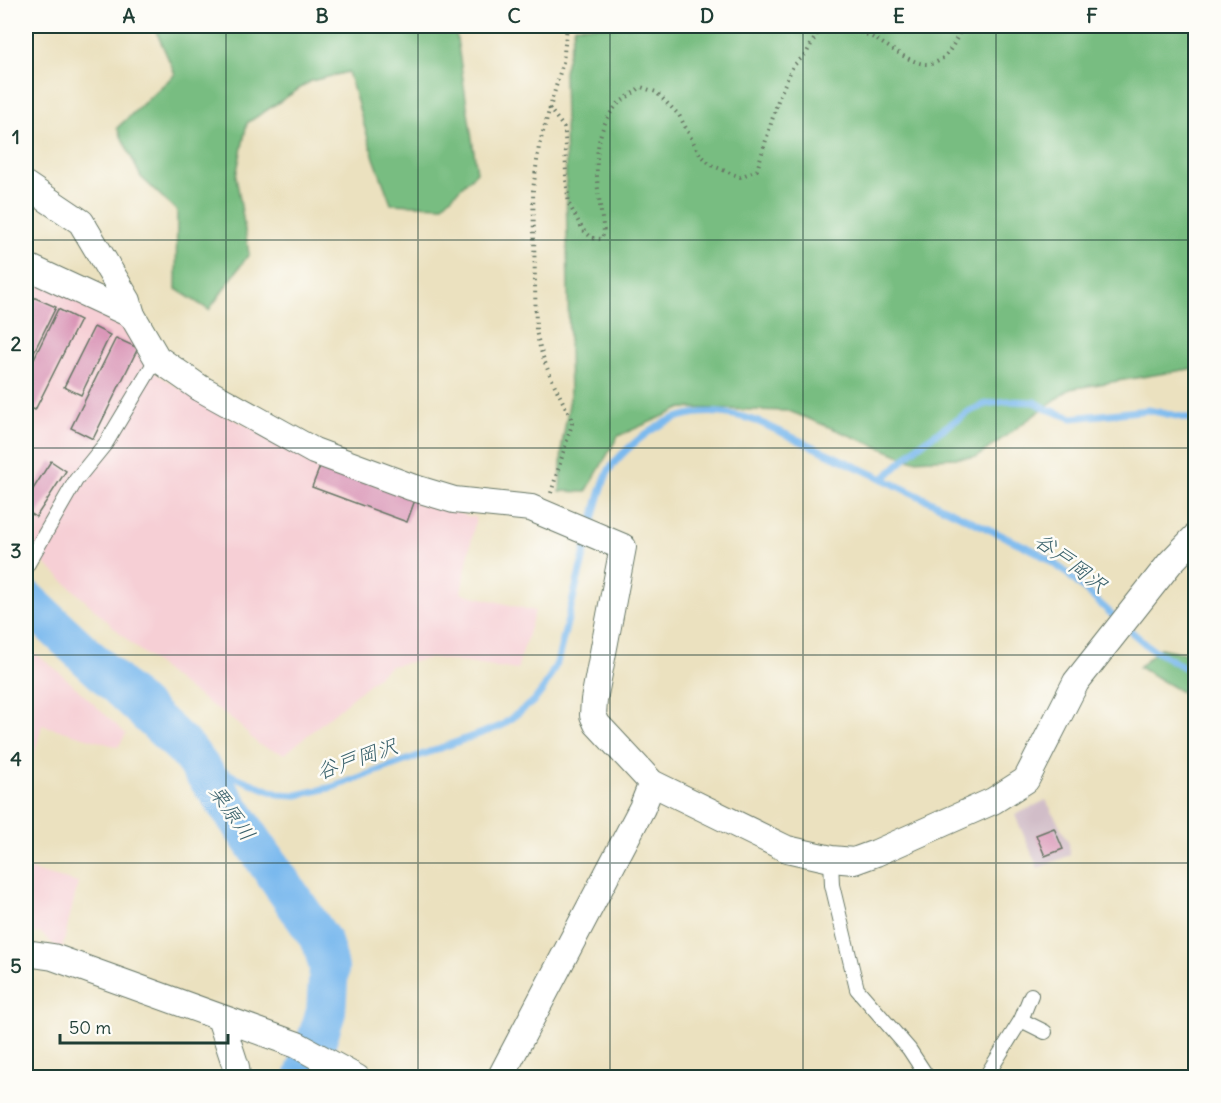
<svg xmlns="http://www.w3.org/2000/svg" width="1221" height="1103" viewBox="0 0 1221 1103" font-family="Delius,'Klee One',sans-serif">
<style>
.built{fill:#f6cfd5}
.industrial{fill:#d1bdc8}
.forest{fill:#78bd81;stroke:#4c7d5a;stroke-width:1.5}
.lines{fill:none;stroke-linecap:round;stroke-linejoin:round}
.stream{stroke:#7ab9ee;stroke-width:7}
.river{stroke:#7ab9ee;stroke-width:40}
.building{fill:#da97b8}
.service-casing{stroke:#667665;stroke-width:16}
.minor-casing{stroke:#667665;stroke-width:28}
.path{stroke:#667665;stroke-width:4;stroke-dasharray:1.5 4.5;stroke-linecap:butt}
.service{stroke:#fff;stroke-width:14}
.minor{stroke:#fff;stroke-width:26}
.grid{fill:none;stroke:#1f3d34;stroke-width:1.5;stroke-opacity:0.55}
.labels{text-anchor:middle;stroke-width:5;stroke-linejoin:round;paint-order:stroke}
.water-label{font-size:21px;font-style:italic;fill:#3a626c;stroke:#fdfcf7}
.neatline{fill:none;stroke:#1f3d34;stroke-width:2}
.grid-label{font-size:20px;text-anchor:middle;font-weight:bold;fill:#1f3d34}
</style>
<rect width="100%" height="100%" fill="#fdfcf7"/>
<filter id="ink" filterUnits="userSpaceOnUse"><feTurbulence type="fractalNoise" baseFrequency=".0167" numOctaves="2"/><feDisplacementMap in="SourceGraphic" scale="12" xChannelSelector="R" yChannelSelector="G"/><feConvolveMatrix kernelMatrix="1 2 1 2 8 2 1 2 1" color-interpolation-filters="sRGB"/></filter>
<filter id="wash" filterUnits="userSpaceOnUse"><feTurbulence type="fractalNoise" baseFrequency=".008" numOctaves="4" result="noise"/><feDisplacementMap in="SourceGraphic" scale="24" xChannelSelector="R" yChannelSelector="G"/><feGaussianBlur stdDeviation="1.35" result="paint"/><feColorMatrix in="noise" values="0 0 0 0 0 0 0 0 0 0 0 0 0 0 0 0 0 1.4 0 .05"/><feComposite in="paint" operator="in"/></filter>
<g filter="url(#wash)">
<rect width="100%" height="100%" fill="#ebe1bf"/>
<g class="built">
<path d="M26,275L125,321L148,362L157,374L212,409L333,464L467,516L476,517L461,593L535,611L517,670L433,658L390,666L285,754L259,745L238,724L184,686L133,645L40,559L26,585Z"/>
<path d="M26,647L57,670L126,734L118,747L42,725L26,785Z"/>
<path d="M26,869L78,883L62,949L57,948L42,934L26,932Z"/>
</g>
<path class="industrial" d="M1046,800L1069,843L1070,855L1038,868L1015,815Z"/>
<g class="forest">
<path d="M154,26H455L477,172L442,206L391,204L374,158L348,72L311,81L247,123L236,176L249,254L209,310L176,289L177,211L141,177L117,128L175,74Z"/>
<path d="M575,26H1195V368L1070,389L977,457L911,460L789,411L682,408L618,436L586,492L560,491L562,444L570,398L564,72Z"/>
<path d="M1160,648L1195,655V700L1139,667Z"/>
</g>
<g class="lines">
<g class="stream">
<path d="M883,479L1037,552L1063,570L1118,620"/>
<path d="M591,528C595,511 601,485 609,470C617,458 627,449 638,440C676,409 714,406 759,422L883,479L919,445L970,411L986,404L1008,401L1035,402L1047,409L1072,418L1148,410L1196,420"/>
<path d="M1126,627L1150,648L1196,674"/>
<path d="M187,750L233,776L278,794L297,795L333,787L501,726L534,701L544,688L557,663L588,539"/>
</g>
<path class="river" d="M26,600L187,750L220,794L322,942L329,968L326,1012L304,1078"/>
</g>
<g id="blocks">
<g class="building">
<path d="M33,297L56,307L26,368V312Z"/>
<path d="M58,309L80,320L35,410L26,406V375Z"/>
<path d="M94,327L110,335L81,395L64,387Z"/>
<path d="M116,338L138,348L93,439L71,428Z"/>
<path d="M51,461L66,471L36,517L26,510V500Z"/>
<path d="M321,464L415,500L407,522L312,487Z"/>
<path d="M1054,828L1063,849L1045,856L1036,835Z"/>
</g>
</g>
</g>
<g filter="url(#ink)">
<use href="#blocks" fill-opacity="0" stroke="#667665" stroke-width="1.5"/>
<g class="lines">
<defs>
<g id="service">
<path d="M26,567L76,480L106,443L157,358"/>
<path d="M831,859L832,885L857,989L909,1049L928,1078"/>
<path d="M1021,1020L1045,1032"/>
<path d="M985,1078L1021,1020L1031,995"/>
</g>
<g id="minor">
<path d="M26,185L81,222L128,301L132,315L157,358L200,388L314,451L411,487L454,500L531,508L623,547L594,700L593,715L597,724L652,783L787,849L831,859L854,861L876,853L993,801L1026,780L1076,682L1170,563L1196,536"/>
<path d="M26,266L132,315"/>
<path d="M26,953L53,957L297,1045L357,1078"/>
<path d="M220,1018L236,1067L237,1078"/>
<path d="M500,1078L642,808L652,783"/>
</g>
</defs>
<use href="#service" class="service-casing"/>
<use href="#minor" class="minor-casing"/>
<g class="path">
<path d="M844,26C852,29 861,32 870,36C912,59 937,90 962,26"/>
<path d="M549,108L565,129L566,180L569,204L583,230L592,238L602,239L604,232C598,191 586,137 618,104C625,98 634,93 641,87L656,92L679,115L699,153L711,165L740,177L757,170L779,97L793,66L806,54L819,30L824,26"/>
<path d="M551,493L572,424L571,418C556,388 542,363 536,330L533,190L539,146L563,62L567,26"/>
</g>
<use href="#service" class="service"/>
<use href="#minor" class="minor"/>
</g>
</g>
<path class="grid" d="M226,26V1078M418,26V1078M610,26V1078M803,26V1078M996,26V1078M26,240H1196M26,448H1196M26,655H1196M26,863H1196"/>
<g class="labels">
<g class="water-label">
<text transform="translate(1071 563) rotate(37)" y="7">谷戸岡沢</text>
<text transform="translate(357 759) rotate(-19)" y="7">谷戸岡沢</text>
<text transform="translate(232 813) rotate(55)" y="7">栗原川</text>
</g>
</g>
<rect width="1221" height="1103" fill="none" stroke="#fdfcf7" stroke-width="66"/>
<path d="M60 1034v9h168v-9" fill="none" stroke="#1f3d34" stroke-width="3"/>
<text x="69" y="1034" font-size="18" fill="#1f3d34" stroke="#fdfcf7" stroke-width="4.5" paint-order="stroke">50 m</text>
<rect x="33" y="33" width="1155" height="1037" class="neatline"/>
<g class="grid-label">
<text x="129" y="23">A</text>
<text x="322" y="23">B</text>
<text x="514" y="23">C</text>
<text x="707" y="23">D</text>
<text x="899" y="23">E</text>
<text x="1092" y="23">F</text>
<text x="16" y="144">1</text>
<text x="16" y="351">2</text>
<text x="16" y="558">3</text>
<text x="16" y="766">4</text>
<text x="16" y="973">5</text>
</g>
</svg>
